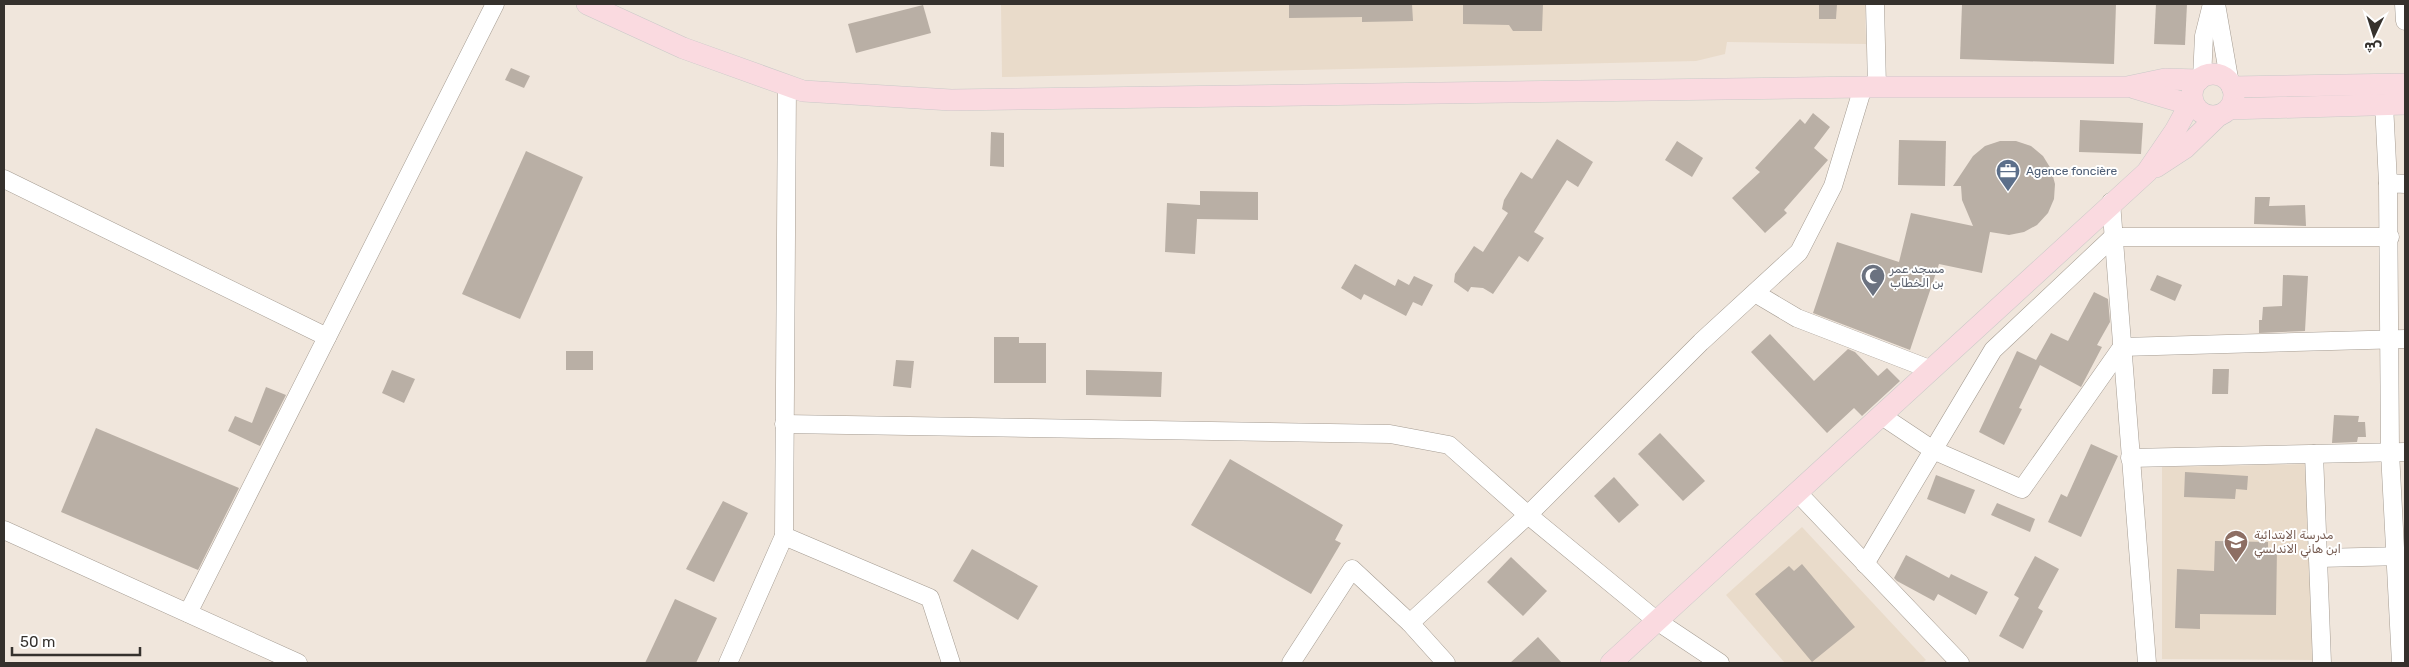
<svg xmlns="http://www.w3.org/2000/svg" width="2409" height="667" viewBox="0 0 2409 667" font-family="Rubik,'Noto Naskh Arabic',sans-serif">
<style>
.built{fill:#e9dbca}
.building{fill:#b9afa5}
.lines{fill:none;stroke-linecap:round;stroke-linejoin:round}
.minor-casing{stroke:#a59c92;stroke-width:19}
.major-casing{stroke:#cac9c8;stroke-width:22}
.minor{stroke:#fff;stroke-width:18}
.major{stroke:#fadae0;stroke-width:21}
.labels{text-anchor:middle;stroke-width:4;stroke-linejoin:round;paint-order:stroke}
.service-label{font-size:12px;fill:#4e5e75;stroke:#fff;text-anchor:start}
.worship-label{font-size:12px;fill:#5b616d;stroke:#fff;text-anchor:start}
.education-label{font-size:12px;fill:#785e54;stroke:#fff;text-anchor:start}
</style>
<rect width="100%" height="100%" fill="#f0e6dc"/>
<g class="built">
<path d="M1001,4H1865L1866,44L1727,42L1725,54L1696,61L1002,77Z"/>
<path d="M2308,464L2313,660L2162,659V467Z"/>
<path d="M1802,527L1926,660L1922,663H1785L1726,595Z"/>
</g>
<g class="building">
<path d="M1289,4H1412L1413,21L1362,22V17L1289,18Z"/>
<path d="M1463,4H1543L1542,31H1513L1509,25L1463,24Z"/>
<path d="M1819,4H1837L1836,19H1819Z"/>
<path d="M1962,4H2116L2114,64L1960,59Z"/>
<path d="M2156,4H2187L2185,45L2154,44Z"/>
<path d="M923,5L931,33L856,53L848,24Z"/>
<path d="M511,68L530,76L524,88L505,80Z"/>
<path d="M1813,113L1830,127L1814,148L1828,160L1784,210L1787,213L1765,233L1732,198L1760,172L1755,168L1800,119L1805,124Z"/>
<path d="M2080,120L2143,123L2141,154L2079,152Z"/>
<path d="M991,132L1004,133V167L990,166Z"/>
<path d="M1557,139L1593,162L1578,187L1567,180L1534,232L1544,238L1528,262L1519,256L1493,294L1483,288L1471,287L1468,292L1454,282L1455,274L1474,246L1483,252L1508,213L1502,209L1504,200L1521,172L1532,179Z"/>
<path d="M1899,140L1946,141L1945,186L1898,185Z"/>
<path d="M1677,141L1703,158L1692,177L1665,160Z"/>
<path d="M2000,141H2016L2031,146L2043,156L2051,169L2055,184L2054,199L2048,213L2037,225L2024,232L2009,235L1990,232L1982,273L1939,264L1910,350L1813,313L1837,242L1899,262L1911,213L1973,226L1962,200L1961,186H1953L1973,156L1985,146Z"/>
<path d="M526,151L583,177L520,319L462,294Z"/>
<path d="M1200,191L1258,192V220L1197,219L1195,254L1165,252L1167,203L1200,205Z"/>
<path d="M2255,197H2270L2269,206L2305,205L2306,226L2254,224Z"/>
<path d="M1355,264L1395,286L1398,279L1409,285L1414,276L1433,285L1422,306L1413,302L1406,316L1364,294L1361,300L1341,288Z"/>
<path d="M2157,275L2182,285L2175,301L2150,290Z"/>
<path d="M2283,275L2308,276L2305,331L2259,333V320H2262L2263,307L2282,306Z"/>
<path d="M2094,292L2108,299L2110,322L2097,345L2102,347L2081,387L2040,365L2019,408L2022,409L2004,445L1979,432L2017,351L2036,360L2051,333L2068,341Z"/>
<path d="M1770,334L1814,381L1848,349L1855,352L1878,376L1887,368L1900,381L1862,416L1854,408L1827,433L1751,352Z"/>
<path d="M994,337H1019V343H1046V383H994Z"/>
<rect x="566" y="351" width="27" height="19"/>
<path d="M896,360L914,361L911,388L893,386Z"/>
<path d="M2213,369H2229L2228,394H2212Z"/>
<path d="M392,370L415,379L404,403L382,393Z"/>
<path d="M1086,370L1162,372L1161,397L1086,395Z"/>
<path d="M266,387L286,395L260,446L228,431L235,416L252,423Z"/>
<path d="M2334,415L2359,416L2358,422H2365L2366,437H2358L2357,442L2332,443Z"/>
<path d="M96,428L239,488L198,570L61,512Z"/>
<path d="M1660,433L1705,481L1683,501L1638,454Z"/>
<path d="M2091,444L2118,456L2081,537L2048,522L2061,494L2067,497Z"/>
<path d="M1230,459L1343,525L1335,540L1341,543L1311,594L1191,525Z"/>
<path d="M2185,472L2248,476L2247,490L2236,489L2235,499L2184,497Z"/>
<path d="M1936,475L1975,490L1965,514L1927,499Z"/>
<path d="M1614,477L1639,505L1619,523L1594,496Z"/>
<path d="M723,501L748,513L714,582L686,569Z"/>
<path d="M1997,503L2035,519L2030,532L1991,515Z"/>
<path d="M2215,541L2268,542V548H2277L2276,615L2200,614V629L2175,628L2177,569L2214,571Z"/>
<path d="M972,549L1038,586L1018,620L953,581Z"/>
<path d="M1906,555L1949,578L1951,574L1988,592L1976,615L1938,594L1934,601L1897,581L1894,578Z"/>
<path d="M2035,556L2059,569L2038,608L2043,611L2023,649L1999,636L2019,598L2014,595Z"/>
<path d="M1511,557L1547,591L1523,616L1487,582Z"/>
<path d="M1802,564L1855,627L1812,662L1755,594L1789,566L1794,571Z"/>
<path d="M675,599L717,618L696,663H645Z"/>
<path d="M1538,637L1562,663H1510L1523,651Z"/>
</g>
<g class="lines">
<defs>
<g id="minor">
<path d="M1875,4L1877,87"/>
<path d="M2216,4L2230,84"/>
<path d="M2404,4L2405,21"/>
<path d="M2202,78L2204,36L2212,4"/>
<path d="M2384,104L2388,183"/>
<path d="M4,179L327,337"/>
<path d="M2111,202L2147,663"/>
<path d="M1755,293L1797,318L1932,370"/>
<path d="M1882,416L1933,450L2022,489L2122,347L2405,339"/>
<path d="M784,424L1390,434L1449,445L1528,515L1657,621L1720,663"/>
<path d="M2314,454L2322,663"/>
<path d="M2130,458L2405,452"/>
<path d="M1798,493L1960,663"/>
<path d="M4,530L298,663"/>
<path d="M784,536L930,598L951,663"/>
<path d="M2318,558L2405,556"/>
<path d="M1865,564L1993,350L2113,237H2390"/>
<path d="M188,613L495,4"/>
<path d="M1410,623L1528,515L1701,342L1799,252L1833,186L1863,87"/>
<path d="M728,663L784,536L787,85"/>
<path d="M1291,663L1352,569L1410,623L1446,663"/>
<path d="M2401,663L2390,452L2388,183L2405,184"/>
</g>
<g id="major">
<path d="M587,4L683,48L803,91L951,100L1863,87H2127L2165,79L2199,80"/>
<circle cx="2213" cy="95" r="21"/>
<path d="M2232,87L2405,84"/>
<path d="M2134,88L2195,106"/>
<path d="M2229,109L2405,104"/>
<path d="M2156,167L2185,148L2218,116"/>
<path d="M1611,663L2147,172L2175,131L2192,100"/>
</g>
</defs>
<use href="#minor" class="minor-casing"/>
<use href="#major" class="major-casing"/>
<use href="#minor" class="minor"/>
<use href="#major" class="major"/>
</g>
<defs>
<symbol id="office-pin" viewBox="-11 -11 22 30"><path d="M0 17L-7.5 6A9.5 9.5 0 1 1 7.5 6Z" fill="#5c6f8a" stroke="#fff"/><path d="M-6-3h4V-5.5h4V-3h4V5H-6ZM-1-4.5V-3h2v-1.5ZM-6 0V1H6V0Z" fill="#fff"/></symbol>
<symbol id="mosque-pin" viewBox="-11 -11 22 30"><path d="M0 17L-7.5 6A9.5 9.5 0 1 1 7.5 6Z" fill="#6b7280" stroke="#fff"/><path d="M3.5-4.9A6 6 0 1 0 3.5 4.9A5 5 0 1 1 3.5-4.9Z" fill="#fff"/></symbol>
<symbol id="school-pin" viewBox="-11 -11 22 30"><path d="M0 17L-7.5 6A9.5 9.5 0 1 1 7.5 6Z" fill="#8d6e63" stroke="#fff"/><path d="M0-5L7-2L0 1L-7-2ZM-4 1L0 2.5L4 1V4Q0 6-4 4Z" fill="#fff"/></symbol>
</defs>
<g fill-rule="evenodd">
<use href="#office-pin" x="1994" y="157" width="28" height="38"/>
<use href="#mosque-pin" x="1859" y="262" width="28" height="38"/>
<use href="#school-pin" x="2222" y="528" width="28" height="38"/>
</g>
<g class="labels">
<g class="service-label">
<text x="2026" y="175">Agence foncière</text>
</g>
<g class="worship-label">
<text x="1890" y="273">مسجد عمر<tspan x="1890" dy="14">بن الخطاب</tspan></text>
</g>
<g class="education-label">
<text x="2254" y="539">مدرسة الابتدائية<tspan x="2254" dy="14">ابن هاني الاندلسي</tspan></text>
</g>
</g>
<rect width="2409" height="667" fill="none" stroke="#35312d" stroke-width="10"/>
<g transform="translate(2374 35) rotate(184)" stroke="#ffffff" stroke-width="4" paint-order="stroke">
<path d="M0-4L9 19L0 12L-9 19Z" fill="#35312d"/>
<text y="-8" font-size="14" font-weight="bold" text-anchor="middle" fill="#35312d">ش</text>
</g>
<path d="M12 647v8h128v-8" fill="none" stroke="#35312d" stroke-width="2.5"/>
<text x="20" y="647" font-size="15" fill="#35312d" stroke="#ffffff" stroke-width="4" paint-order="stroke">50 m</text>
</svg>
